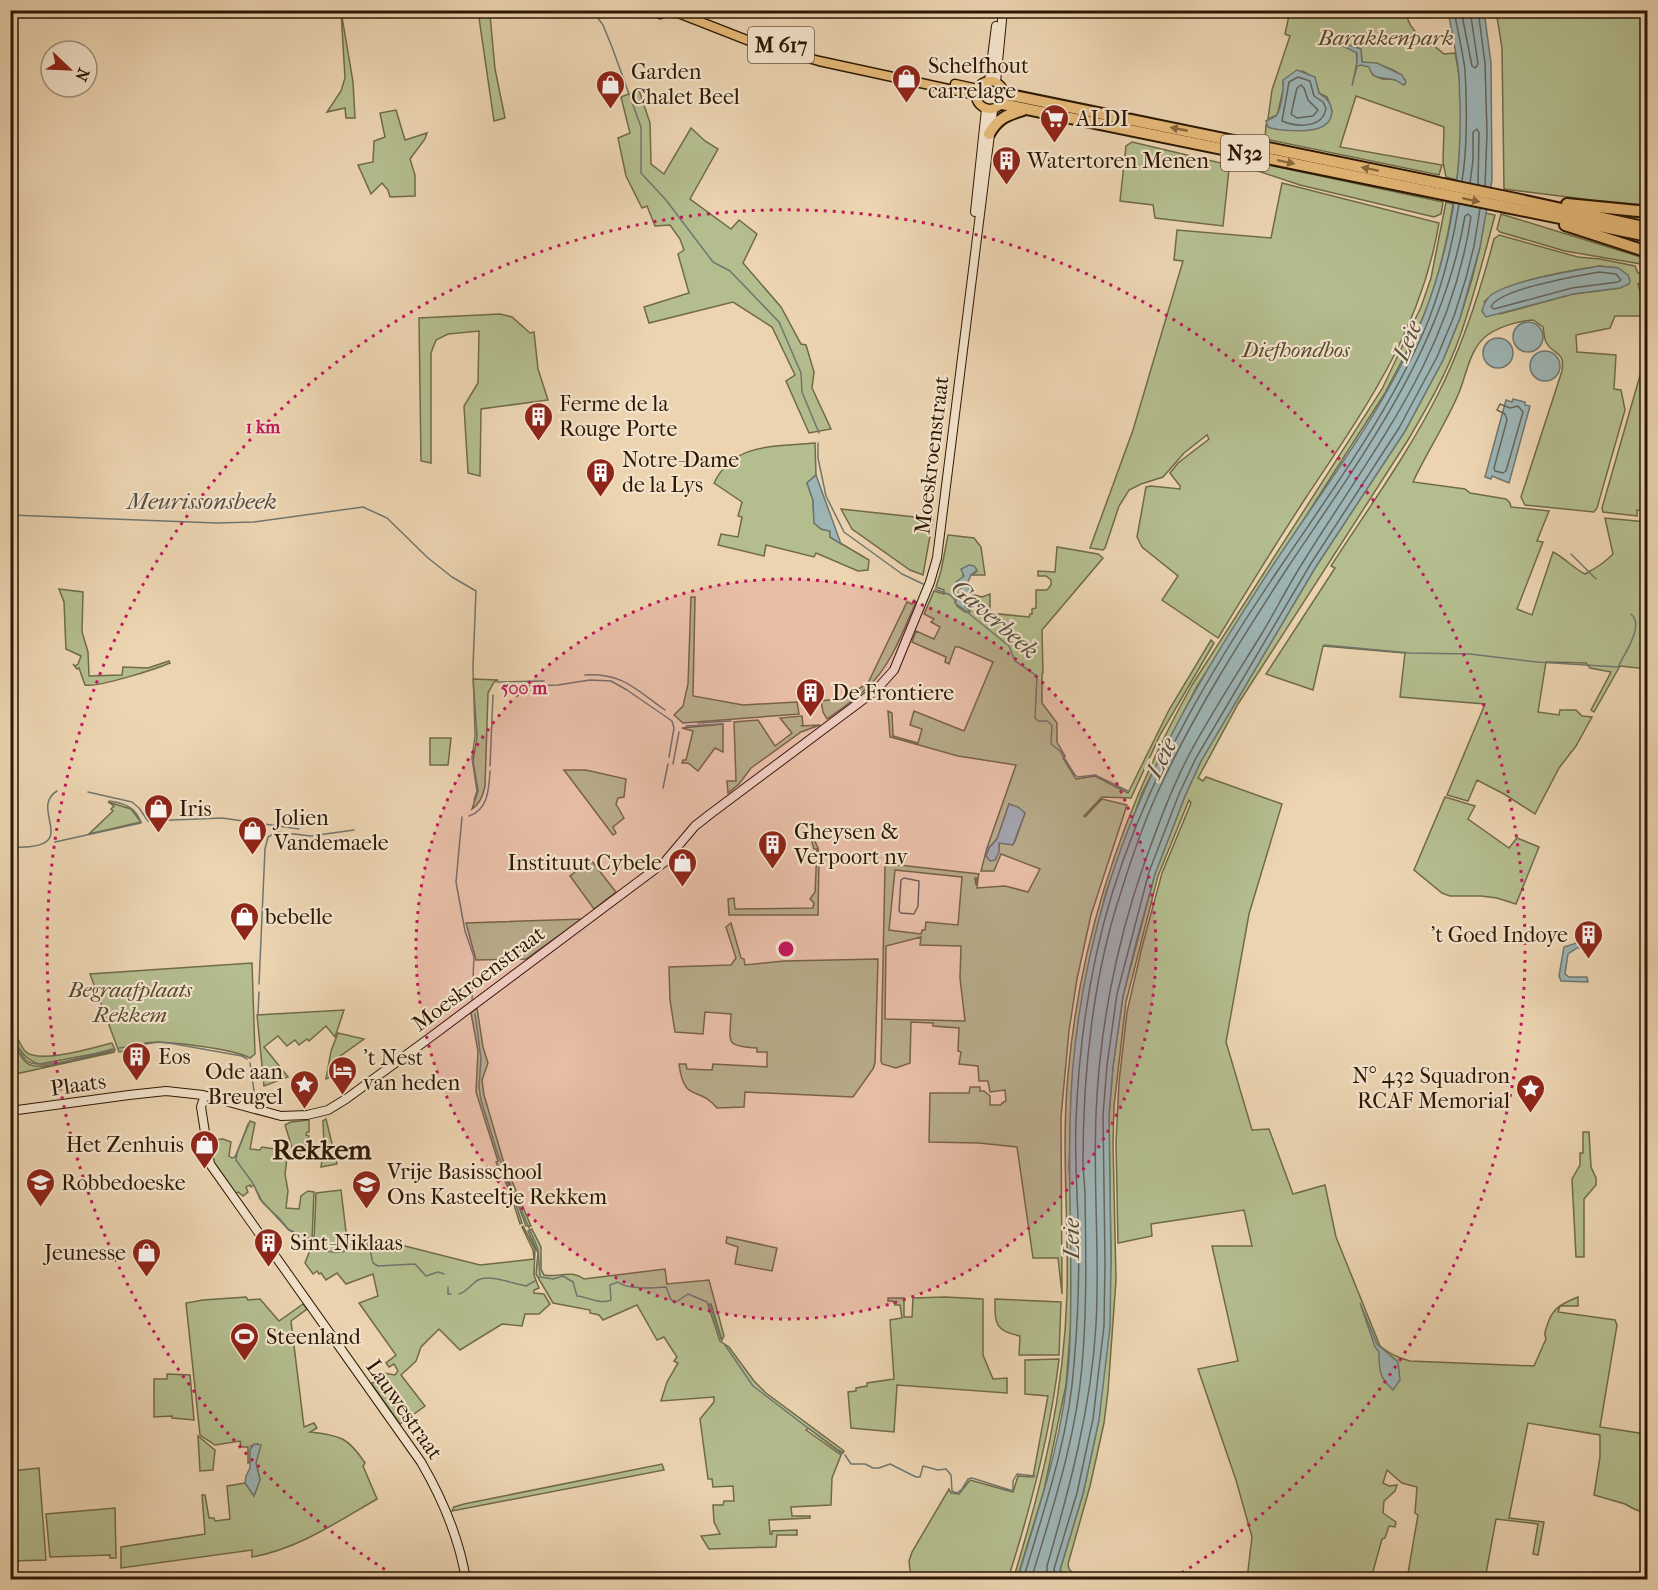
<svg xmlns="http://www.w3.org/2000/svg" width="1658" height="1590" viewBox="0 0 1658 1590" font-family="'IM FELL French Canon',serif">
<style>
.green{fill:#b4bd8e;stroke:#706a48;stroke-width:1.5;fill-rule:evenodd}
.water{fill:#9db5b6;stroke:#70766e;stroke-width:1.5}
.lines{fill:none;stroke-linecap:round;stroke-linejoin:round}
.shore{stroke:#64665c;stroke-width:1.5}
.stream{stroke:#70766e;stroke-width:1.5}
.secondary-casing{stroke:#2c1703;stroke-width:10}
.primary-casing{stroke:#2c1703;stroke-width:11}
.highway-casing{stroke:#2c1703;stroke-width:14}
.secondary{stroke:#f3e3cc;stroke-width:8}
.primary{stroke:#e6ba78;stroke-width:8}
.highway{stroke:#e6ba78;stroke-width:10}
.oneway{fill:#89683e}
.ring{fill:none;stroke:#c2185b;stroke-width:3;stroke-dasharray:3 6}
.labels{text-anchor:middle;stroke-width:4.5;stroke-linejoin:round;paint-order:stroke}
.shield{fill:#f3e3cc;stroke:#68543f;stroke-width:1.5}
.shield-label{font-size:21px;font-weight:bold;fill:#2c1703}
.park-label{font-size:22px;font-style:italic;fill:#55492d;stroke:#f3e3cc}
.poi-label{font-size:22px;fill:#2c1703;stroke:#f3e3cc;text-anchor:start}
.street-label{font-size:22px;fill:#2c1703;stroke:#f3e3cc}
.water-label{font-size:24px;font-style:italic;fill:#544e42;stroke:#f3e3cc}
.district-label{font-size:28px;font-weight:bold;fill:#2c1703;stroke:#f3e3cc}
.centre{fill:#c2185b;stroke:#f3e3cc;stroke-width:3}
.ring-label{font-size:18px;text-anchor:middle;font-weight:bold;fill:#c2185b;stroke:#f3e3cc;stroke-width:4.5;stroke-linejoin:round;paint-order:stroke}
</style>
<rect width="100%" height="100%" fill="#ecd4b1"/>
<filter id="stains"><feTurbulence type="fractalNoise" baseFrequency=".00333" numOctaves="4"/><feColorMatrix values="0 0 0 0 .2 0 0 0 0 .09 0 0 0 0 .02 0 0 0 .5 -.17"/></filter>
<radialGradient id="worn" r=".72"><stop offset=".6" stop-color="#630" stop-opacity="0"/><stop offset="1" stop-color="#630" stop-opacity=".3"/></radialGradient>
<g class="green">
<path d="M341,11L353,82L355,118H346L345,108L327,112L341,91L345,78Z"/>
<path d="M478,11H499L490,15L495,69L505,118L494,121Z"/>
<path d="M1290,11H1406C1408,34 1429,40 1444,54L1455,53C1464,91 1462,141 1457,180L1446,177L1443,162L1444,127L1356,96L1340,147L1442,165L1439,175L1265,139L1266,125C1272,130 1277,128 1284,129C1301,131 1306,130 1322,126L1332,111L1327,97L1319,93C1316,80 1314,77 1302,71L1283,82L1284,86L1278,112L1277,115L1268,119L1272,90L1290,36L1285,34ZM1356,47L1361,49L1362,62C1375,65 1396,66 1405,80L1382,79L1373,75L1370,67L1357,62Z"/>
<path d="M1496,11H1647V205L1592,200L1504,189L1502,48Z"/>
<path d="M639,90L650,123L651,164L664,174L691,128L705,141L718,149L690,199L731,229L739,220L757,234L743,263L781,307L801,344L806,345L814,372L812,388L831,429L809,433L786,381L795,375L772,327L733,302L649,323L644,307L689,293L678,254L684,250L680,239L670,225L655,226L647,206L642,208L626,176L618,138L630,133L621,97Z"/>
<path d="M396,110L405,140L427,133L425,139L410,159L415,175V196L390,197L388,190L382,183L371,194L358,165L373,162L374,141L385,137L380,113Z"/>
<path d="M1132,142L1221,163V167L1229,169L1223,226L1155,218L1153,205L1120,201L1126,146Z"/>
<path d="M1259,163L1443,202L1441,214L1434,217L1300,185L1258,171Z"/>
<path d="M1282,183L1439,223C1421,331 1364,410 1305,499C1275,545 1246,592 1218,638L1162,600L1178,576L1142,547L1137,537L1146,487L1151,486L1180,489V486L1170,473L1178,463L1209,439L1207,435L1184,453L1163,477L1141,484L1129,490L1119,506L1105,548L1103,550L1090,548L1133,430L1183,261L1174,260L1177,230L1271,238Z"/>
<path d="M1446,202L1453,204C1447,242 1438,282 1423,317C1412,343 1398,368 1385,393L1197,686L1142,793L1106,892L1083,993L1073,1071L1069,1167L1071,1196V1321L1066,1385L1044,1490L1017,1579L1013,1580C1043,1482 1064,1396 1067,1293C1069,1221 1061,1148 1068,1075C1080,936 1124,806 1192,685L1382,389L1421,307L1431,278Z"/>
<path d="M1485,213L1495,215C1484,256 1474,297 1460,336C1447,373 1428,406 1408,440L1238,704L1198,778L1203,781L1206,777L1282,804L1249,914L1226,1042L1252,1130L1269,1129L1293,1194L1325,1185L1336,1237L1380,1346C1389,1354 1399,1358 1410,1361L1534,1366L1546,1339C1544,1334 1545,1331 1547,1326C1552,1308 1561,1304 1578,1297V1306H1560L1558,1312L1615,1320L1617,1325L1600,1427L1645,1434L1642,1456L1647,1457V1514L1634,1509L1625,1504L1594,1495L1600,1457V1435L1528,1423L1509,1518L1544,1522L1538,1555L1533,1554L1538,1524L1496,1519L1485,1579H1407L1418,1515L1415,1513L1417,1487L1402,1483L1387,1470L1383,1483L1389,1486L1397,1485L1395,1491L1384,1501L1383,1513L1396,1522L1395,1527L1389,1526L1385,1538L1382,1539L1372,1575L1389,1579H1247L1252,1537L1236,1480L1198,1369L1238,1361L1212,1246H1252L1244,1210L1151,1224L1152,1236L1118,1243L1116,1142L1119,1082L1127,1012L1142,947L1162,873L1191,803L1189,800L1158,876L1126,1002L1114,1106L1113,1143L1116,1280L1108,1391L1104,1423L1090,1486L1068,1564L1069,1569L1079,1579H1070L1060,1570L1083,1494L1099,1420L1111,1262L1109,1115L1113,1066L1123,996L1155,874L1185,796L1201,761L1315,568L1405,431L1443,360L1460,318L1472,279L1480,247Z"/>
<path d="M1501,214L1647,259V265L1565,251L1500,232L1497,229Z"/>
<path d="M1499,235L1578,257L1600,259L1635,266L1638,273L1644,272L1647,274L1645,281L1638,284L1647,316H1615L1610,328L1576,335L1577,352L1616,355L1614,389L1621,390L1625,410L1597,508L1594,512L1525,505L1521,497L1562,371C1565,349 1554,357 1546,342C1544,338 1544,332 1543,327L1533,320C1519,321 1501,326 1489,334C1469,347 1467,375 1458,395C1445,425 1427,452 1413,482L1465,489L1470,493L1506,499L1510,503L1511,507L1549,511L1537,541L1543,542L1517,609L1532,615L1553,552C1565,558 1573,568 1585,574C1597,567 1603,564 1613,554L1605,518L1647,522V669L1620,666L1594,712L1591,710L1611,672L1590,668L1586,663L1546,662L1538,712L1559,715L1560,710H1576L1582,716L1592,717L1576,746L1559,768L1535,814L1504,794L1477,780L1468,801L1447,795L1485,704L1400,697L1405,653L1323,646L1313,690L1266,674L1335,568L1331,566C1367,510 1408,454 1438,394C1463,345 1480,292 1494,239ZM1599,266L1618,268L1620,288L1573,294L1500,314L1484,302C1505,280 1569,271 1599,266Z"/>
<path d="M500,314L512,317L530,333L534,332L538,369L548,400L481,409L480,476L468,473L464,406L478,383L479,331L448,334L436,340L431,353V463L421,461L419,318Z"/>
<path d="M1641,372H1644L1648,377V487L1644,511L1637,510V516L1603,512L1602,508Z"/>
<path d="M815,443L816,475L807,483L813,500L814,523L821,529L830,531V537L869,560L868,570L858,571L816,553L814,557L766,545L764,556L718,545L721,534L738,537L742,517L738,516L742,502L714,483C734,442 775,447 815,443Z"/>
<path d="M841,509L933,519L923,575L910,570L852,529Z"/>
<path d="M948,535L974,538L981,547L985,575H971L976,572H963V578L956,584L961,589L955,601L957,606L965,612L970,611L963,603L964,599L975,595L982,597L990,594V613L1029,617L1030,614H1032V609L1036,608V590H1047L1051,585V580L1046,576H1038V571L1055,572L1057,547L1098,554L1103,558L1042,630L1043,673L1042,674V703L1057,723V742L1065,756L1063,758L1076,779L1095,776L1128,793L1169,710L1211,640L1214,643L1160,735L1131,798L1102,797L1084,816L1085,817L1102,799L1127,805L1091,915L1077,979L1069,1031L1061,1117L1062,1294L1058,1258H1033L1017,1147L979,1143L929,1142L930,1093H969L970,1087H980V1091H984L990,1096V1105H1001L1002,1103L1006,1101L1005,1090L990,1092L988,1081H979L978,1066L959,1064L961,1052L958,1051L959,1028L933,1026V1023L911,1022L910,1063L896,1068L882,1064L881,1061L885,866L890,864L979,874L978,878H975L976,885V880L978,879L977,888L1005,886L1028,892L1040,869L1001,854L994,871H981L987,848L1016,765L958,756L890,737L888,711L892,713L893,736L918,743L922,729L910,725L914,711L964,731L993,662L959,647H955L949,664L945,662L946,657L912,642L916,631L934,639L940,627L931,622L934,619L924,614L934,591L944,594V590L936,587L941,571ZM1009,804L1025,813L1015,841L1013,844L999,843V849L989,848L997,839ZM895,870L962,877L958,925L926,922L925,930H922L921,934L889,930ZM921,937L920,945L961,946L960,978L965,1021L885,1019L886,946Z"/>
<path d="M59,589L83,592L82,632L88,652L89,676L122,675L123,667L148,668L169,661L170,663C156,669 97,688 85,685L79,668L77,669L73,664L75,666L78,664L81,656L66,649V650L64,602Z"/>
<path d="M691,597H695L693,696L743,705L797,702L799,714L683,723L674,715L683,706L688,684Z"/>
<path d="M914,600L916,602C903,631 892,664 868,687C856,699 841,709 827,719L823,712L821,701L844,698L868,683L907,602L912,604Z"/>
<path d="M473,679L498,680L494,682L488,693L485,786C483,796 480,804 472,809L478,791L473,761L477,737Z"/>
<path d="M802,716L803,725L801,726L820,725L801,732L751,768L739,784L728,793L727,781H736L734,722L758,720L775,746L792,733L780,718Z"/>
<path d="M723,724V752L715,748L698,771L688,763H682L683,760H686L693,731L682,728Z"/>
<path d="M430,738H451L448,765H430Z"/>
<path d="M564,770H586L626,779L624,797L618,798L616,804L624,818L613,827L616,833L613,835Z"/>
<path d="M1445,797L1475,806L1468,819L1509,848L1517,838L1539,847L1516,904L1497,898L1481,896H1450L1442,893L1414,870Z"/>
<path d="M108,802L131,809L141,822L89,834L113,811L111,809L114,806Z"/>
<path d="M806,833H811L818,848L819,856L818,915H729L728,899L734,898L735,909L813,908L814,903L810,899L815,892L817,849H814L811,839L806,837Z"/>
<path d="M591,860L616,892L594,909L570,876Z"/>
<path d="M582,919L526,959L476,960L466,923Z"/>
<path d="M731,923L741,958L744,959L745,965L784,961L878,959L875,1063L873,1069L853,1097L745,1092L744,1107L717,1108C699,1085 684,1104 679,1064H686L687,1069L712,1070L713,1064L767,1067V1052H757V1048C724,1046 730,1043 731,1014L705,1012L703,1034L675,1032L670,1000L669,967L731,965L736,958L726,927Z"/>
<path d="M252,963L255,1054L250,1058C234,1049 164,1040 145,1043V1047L119,1052L90,974Z"/>
<path d="M477,1008L483,1047L488,1063L482,1080L484,1095L503,1160L531,1226H526L513,1191L501,1167L513,1195L522,1223L520,1224L510,1192L496,1162L498,1161L476,1092L478,1051L471,1013Z"/>
<path d="M344,1010L335,1037L326,1026L309,1041L307,1039L299,1045L295,1040L287,1046L278,1036L264,1047L288,1077L264,1086L257,1015Z"/>
<path d="M10,1022C15,1031 19,1044 25,1051C38,1065 95,1047 112,1043L115,1050L40,1064C23,1061 10,1038 10,1022Z"/>
<path d="M338,1033L364,1039L339,1057L348,1069L326,1079L331,1051Z"/>
<path d="M10,1034C15,1043 19,1057 27,1063C41,1075 97,1050 115,1052L11,1075Z"/>
<path d="M326,1119L337,1164L321,1167L324,1145L323,1121Z"/>
<path d="M309,1120V1132H307L306,1135L309,1136C308,1142 304,1145 304,1152H308L317,1161L293,1151L285,1125L291,1122Z"/>
<path d="M250,1121L255,1123L250,1149L260,1150L262,1147L288,1151L285,1174L288,1191L286,1208L299,1209L301,1196L308,1191L314,1192L312,1240L289,1230L260,1199L254,1185L251,1187L250,1185L246,1187L248,1192L243,1196L238,1192L234,1195L213,1165L210,1140L223,1139L231,1142L229,1156L232,1158L235,1157Z"/>
<path d="M1583,1132H1589L1591,1167L1596,1178V1185L1584,1199V1257H1576L1572,1179L1580,1165V1153H1583Z"/>
<path d="M341,1190L347,1240L393,1243L480,1265L534,1259L533,1250L522,1227L523,1226L535,1249L534,1275L539,1288L534,1290V1293L544,1294L550,1304L539,1314H525L522,1326L502,1324L460,1350L439,1329L421,1347L416,1361L401,1375L425,1406L400,1424L371,1383L382,1381L384,1373L395,1375L398,1371L394,1364L389,1367L386,1363L396,1355L359,1303L378,1296L373,1274L346,1284L337,1273L326,1280L321,1273L319,1274L317,1271L313,1274L305,1263L314,1240L316,1193Z"/>
<path d="M532,1229L541,1247V1269L544,1275C558,1278 570,1269 584,1279L665,1269L667,1284L709,1280L724,1336L722,1340L711,1304L708,1305L720,1341L729,1347L754,1381L766,1393L844,1451L843,1453L838,1450L808,1428L806,1430L841,1455L832,1478L831,1505L791,1507L792,1516H810V1518L769,1520L770,1534H772V1531L797,1530V1535H777L776,1547L709,1549L701,1536L720,1534L714,1522L713,1505H723L724,1501H734L733,1486L713,1487L712,1479H708L700,1419L714,1402V1397L661,1401L667,1382L678,1363L674,1361L677,1357L664,1337L657,1340L637,1305L603,1320L599,1315L590,1313V1310L553,1303L536,1274L538,1253L528,1231Z"/>
<path d="M727,1237L777,1248L772,1271L735,1264L738,1247L726,1243Z"/>
<path d="M246,1297L248,1300L260,1299L279,1321L303,1304L307,1309L291,1321L304,1427L314,1423L317,1428L310,1432C341,1436 348,1437 365,1463L363,1466L377,1499C337,1522 298,1549 252,1557V1550L121,1568V1547L205,1534L202,1495H205L209,1518H214L215,1521L230,1519L227,1486L245,1483L254,1496L260,1480L256,1463L259,1450L258,1444L251,1446V1462L248,1463V1447H241L240,1441L215,1445L200,1435L186,1303L203,1300Z"/>
<path d="M945,1297L983,1299V1355L993,1379L1007,1378V1393L897,1385L894,1432L851,1428L848,1392L856,1391V1388L867,1386V1383L894,1379L890,1320L902,1318L900,1305H895L893,1301H888V1298H904V1317H912L913,1298Z"/>
<path d="M995,1299L1061,1302L1059,1355H1019L1020,1336C994,1331 995,1323 995,1299Z"/>
<path d="M1059,1359C1050,1435 1031,1507 1008,1579H911L909,1561L912,1552L949,1489L951,1493L959,1494L970,1480L1013,1492L1018,1476L1033,1477L1048,1396L1025,1394V1360Z"/>
<path d="M167,1374L190,1375L194,1420L172,1418V1416L154,1417V1379H167Z"/>
<path d="M198,1436L215,1450L213,1470L200,1471Z"/>
<path d="M662,1464L664,1470L452,1511L454,1507L464,1504Z"/>
<path d="M39,1468L46,1560L11,1561V1471Z"/>
<path d="M115,1508L116,1558H110V1555L50,1557L46,1514Z"/>
</g>
<g class="water">
<path d="M1448,11H1484L1491,63L1492,180L1480,247L1460,318L1443,360L1405,431L1315,568L1201,761L1185,796L1155,874L1136,943L1123,996L1113,1066L1109,1115L1111,1262L1110,1327L1104,1378L1099,1420L1083,1494L1060,1570L1070,1579L1017,1580C1039,1508 1064,1435 1069,1360C1074,1281 1068,1203 1070,1125C1071,1048 1084,968 1106,894C1142,772 1208,664 1277,559C1329,481 1389,403 1424,315C1450,248 1462,174 1460,102C1459,91 1460,79 1458,68C1456,49 1451,30 1448,11Z"/>
<path d="M1343,43L1361,49L1362,62L1377,63L1402,75L1406,82L1404,85C1401,84 1398,81 1395,80C1384,76 1373,82 1369,67L1361,65L1357,66L1352,86L1357,62V53L1341,45Z"/>
<path d="M1297,70L1315,77L1319,93C1336,103 1337,123 1316,129C1304,132 1279,131 1268,127L1266,121C1268,120 1274,117 1276,116C1281,111 1284,87 1283,80Z"/>
<path d="M1599,266L1618,268L1628,275L1630,281L1629,284L1620,288L1573,294L1486,317L1482,311C1484,304 1486,299 1491,295C1512,280 1573,271 1599,266Z"/>
<circle cx="1528" cy="337" r="15"/>
<circle cx="1498" cy="353" r="15"/>
<circle cx="1545" cy="366" r="15"/>
<path d="M1513,399L1525,402V405L1530,406L1509,483L1492,476L1491,479L1485,477L1506,400L1512,402Z"/>
<path d="M816,475L841,544L830,537V531L821,529L814,523L813,500L807,483Z"/>
<path d="M969,565L974,566L977,570L971,575L967,584L973,596L964,599L963,603L970,612L969,613L955,603L961,589L956,582L964,576L961,569Z"/>
<path d="M1009,804L1018,807L1025,813L1013,845L999,843V852L995,860L990,861L986,856L989,848L997,839Z"/>
<path d="M1583,941V947L1577,948L1568,954L1565,974L1569,977H1587L1588,982L1561,981L1559,976L1564,947Z"/>
<path d="M1360,1303L1377,1344L1398,1362L1400,1380L1393,1390C1379,1378 1379,1369 1379,1352L1375,1347Z"/>
<path d="M254,1444L261,1445L256,1463L260,1480L254,1496L245,1483L246,1476L250,1468V1450Z"/>
</g>
<g class="lines">
<g class="shore">
<path d="M1454,10C1457,29 1463,52 1465,70C1467,107 1468,145 1462,181"/>
<path d="M1461,10L1472,66L1475,68L1478,64L1470,10"/>
<path d="M1478,10L1485,63L1487,133L1485,186"/>
<path d="M1298,77L1310,81L1314,96L1323,102L1326,108C1323,129 1296,127 1282,121L1289,82Z"/>
<path d="M1301,85L1304,88L1308,100L1318,110L1313,116L1297,118L1291,114L1297,88Z"/>
<path d="M1470,183L1473,160V132L1477,129L1479,133L1478,184"/>
<path d="M1599,272L1616,274L1621,280L1618,282L1572,288L1494,309L1491,307C1498,289 1578,276 1599,272Z"/>
<path d="M1500,404L1510,408L1518,406L1523,412L1506,471L1503,473L1495,471L1494,468L1507,420L1505,414L1497,410Z"/>
<path d="M904,878L919,881L918,906L914,914L901,913L899,911L901,880Z"/>
<path d="M1023,1580C1044,1509 1069,1438 1074,1364C1079,1308 1080,1250 1077,1194C1076,1169 1075,1145 1076,1120C1079,1044 1090,966 1112,894C1149,773 1214,664 1285,560C1337,483 1394,405 1429,319C1443,282 1453,243 1459,204"/>
<path d="M1031,1580C1052,1510 1076,1439 1082,1366C1087,1310 1086,1253 1085,1197C1085,1185 1083,1173 1083,1160C1083,1074 1093,975 1121,892C1131,860 1142,827 1156,796C1192,716 1240,641 1288,567C1362,456 1442,351 1465,216L1468,214L1471,217C1450,356 1376,445 1305,559C1289,584 1276,610 1261,635C1237,674 1212,712 1190,753C1171,789 1157,828 1143,867C1116,945 1099,1032 1096,1115C1093,1185 1100,1255 1096,1325C1091,1408 1070,1487 1047,1566V1573L1051,1580"/>
<path d="M1061,1580L1055,1573L1054,1569L1077,1493L1093,1419L1104,1326L1105,1262L1103,1115L1107,1065L1117,994L1149,872L1179,794L1196,758L1310,565L1399,428L1437,357L1454,316L1466,278L1474,246L1480,209"/>
</g>
<g class="stream">
<path d="M592,10L603,25L612,47L641,127V173L666,200L713,262L730,271L779,322L801,373L802,392L819,433"/>
<path d="M818,443V458L826,496L844,532L902,574L923,584"/>
<path d="M10,515L216,523L254,522L363,507L387,518L428,558L452,577L476,591L473,666L475,736L472,758L477,791L474,800"/>
<path d="M1571,554L1596,579"/>
<path d="M935,589L950,595L955,600"/>
<path d="M967,612L1009,646L1015,661L1037,676L1035,718L1038,721H1047L1052,725L1051,744L1060,751L1075,775L1078,777L1095,775L1128,791"/>
<path d="M1324,645L1410,653L1470,654L1537,662L1618,667C1624,654 1645,626 1631,614"/>
<path d="M585,675C623,673 635,689 665,710"/>
<path d="M497,682L544,681"/>
<path d="M501,687L558,685L590,680L611,681L627,690L672,721L674,728L669,757"/>
<path d="M698,723L731,721"/>
<path d="M686,726L722,724"/>
<path d="M673,764L679,732"/>
<path d="M490,766L493,695"/>
<path d="M663,788L668,764"/>
<path d="M88,792L132,802L139,808L148,821L222,818L299,829"/>
<path d="M469,816C488,810 489,789 490,771"/>
<path d="M462,817L456,882L465,931L474,957L472,999"/>
<path d="M55,842L141,823C136,807 124,803 109,801"/>
<path d="M10,847C86,851 27,809 57,791"/>
<path d="M259,984L265,849L268,837L277,832L311,836L354,830"/>
<path d="M258,1014L259,992"/>
<path d="M475,1014L481,1058L479,1087L481,1100L498,1155L538,1249L540,1277L553,1279L563,1276L573,1282L577,1296C588,1297 601,1305 611,1300L610,1285L618,1282C627,1290 654,1288 666,1287L671,1300L676,1302L688,1294L707,1302L710,1306L721,1339"/>
<path d="M10,1030C15,1039 19,1052 26,1060C39,1073 95,1053 113,1049"/>
<path d="M119,1048L159,1042L169,1043L242,1056L247,1059"/>
<path d="M250,1063L255,1098"/>
<path d="M248,1124L237,1153L236,1160L252,1182L263,1203L279,1218L288,1229L310,1241"/>
<path d="M315,1243C325,1253 337,1255 350,1249L357,1251L367,1245L370,1250L373,1263L378,1266L415,1264L426,1276L438,1272L444,1274"/>
<path d="M448,1287V1294H451"/>
<path d="M459,1294C467,1292 471,1284 478,1280C490,1274 513,1284 526,1286L535,1281"/>
<path d="M725,1345L753,1386L842,1454"/>
<path d="M845,1455L851,1464H865L873,1468H879L890,1464L916,1477H920L923,1466L938,1470L946,1469L951,1475L952,1491L957,1493L962,1489L968,1479L972,1478L1010,1490H1013V1481L1017,1474L1035,1476"/>
</g>
<defs>
<g id="secondary">
<path d="M989,81L996,26"/>
<path d="M996,82L1003,10"/>
<path d="M975,212L986,109"/>
<path d="M667,859L695,826L709,815L876,690L894,670L930,582L937,558L993,110"/>
<path d="M204,1098L201,1107L210,1164L421,1462C442,1498 459,1537 466,1580"/>
<path d="M10,1111L129,1095L166,1091L203,1095L281,1116L307,1115L328,1110L346,1099L428,1039L670,858"/>
</g>
<g id="primary">
<path d="M653,10L660,14L668,10"/>
<path d="M666,12L678,13L752,42L819,61L976,95"/>
<circle cx="990" cy="95" r="14"/>
<path d="M955,84L978,89"/>
</g>
<g id="highway">
<path d="M1005,94L1516,199L1648,228"/>
<path d="M1002,104L1648,236"/>
<path d="M989,134C998,118 1007,115 1023,110"/>
<path d="M1567,204L1648,212"/>
<path d="M1565,225L1648,252"/>
</g>
</defs>
<use href="#secondary" class="secondary-casing"/>
<use href="#primary" class="primary-casing"/>
<use href="#highway" class="highway-casing"/>
<use href="#secondary" class="secondary"/>
<use href="#primary" class="primary"/>
<use href="#highway" class="highway"/>
</g>
<defs><path id="oneway-solid" d="M-6-.8H1V-3.2L6.5 0L1 3.2V.8H-6Z" transform="scale(1.5)"/></defs>
<g class="oneway">
<use href="#oneway-solid" transform="translate(1179 129) rotate(-169)"/>
<use href="#oneway-solid" transform="translate(1286 162) rotate(12)"/>
<use href="#oneway-solid" transform="translate(1370 169) rotate(-168)"/>
<use href="#oneway-solid" transform="translate(1471 200) rotate(12)"/>
</g>
<circle cx="786" cy="949" r="370" fill="#c2185b" fill-opacity=".12"/>
<g class="ring">
<circle cx="786" cy="949" r="370"/>
<path d="M400 1579A739 739 0 1 1 1172 1579"/>
</g>
<defs>
<symbol id="shop-pin" viewBox="-11 -11 22 30"><path d="M0 17L-7.5 6A9.5 9.5 0 1 1 7.5 6Z" fill="#8f2418" stroke="#f3e3cc"/><path d="M-5-2.5h2.3a2.7 3.5 0 0 1 5.4 0H5L5.5 6h-11ZM-1.5-2.5h3a1.5 2.3 0 0 0-3 0Z" fill="#fff"/></symbol>
<symbol id="supermarket-pin" viewBox="-11 -11 22 30"><path d="M0 17L-7.5 6A9.5 9.5 0 1 1 7.5 6Z" fill="#8f2418" stroke="#f3e3cc"/><path d="M-6-5.5h2.5l.6 2H6L4.5 2H-2.5L-4.4-4H-6ZM-1.5 3.2a1.3 1.3 0 1 0 .1 0ZM3 3.2a1.3 1.3 0 1 0 .1 0Z" fill="#fff"/></symbol>
<symbol id="building-pin" viewBox="-11 -11 22 30"><path d="M0 17L-7.5 6A9.5 9.5 0 1 1 7.5 6Z" fill="#8f2418" stroke="#f3e3cc"/><path d="M-4-6H4V6H1V3H-1V6H-4ZM-2.5-4.3h1.7v1.8h-1.7ZM.8-4.3h1.7v1.8H.8ZM-2.5-1h1.7V.8h-1.7ZM.8-1h1.7V.8H.8Z" fill="#fff"/></symbol>
<symbol id="hotel-pin" viewBox="-11 -11 22 30"><path d="M0 17L-7.5 6A9.5 9.5 0 1 1 7.5 6Z" fill="#8f2418" stroke="#f3e3cc"/><path d="M-6-4.5h1.5V1H6V5H4.5V3h-9V5H-6ZM-4 0a1.8 1.8 0 1 1 3.6 0ZM.5 0V-2.5h3Q6-2.5 6 0Z" fill="#fff"/></symbol>
<symbol id="sight-pin" viewBox="-11 -11 22 30"><path d="M0 17L-7.5 6A9.5 9.5 0 1 1 7.5 6Z" fill="#8f2418" stroke="#f3e3cc"/><path d="M0-6L1.8-2.2L6-1.7L2.9 1.2L3.7 5.4L0 3.3L-3.7 5.4L-2.9 1.2L-6-1.7L-1.8-2.2Z" fill="#fff"/></symbol>
<symbol id="school-pin" viewBox="-11 -11 22 30"><path d="M0 17L-7.5 6A9.5 9.5 0 1 1 7.5 6Z" fill="#8f2418" stroke="#f3e3cc"/><path d="M0-5L7-2L0 1L-7-2ZM-4 1L0 2.5L4 1V4Q0 6-4 4Z" fill="#fff"/></symbol>
<symbol id="stadium-pin" viewBox="-11 -11 22 30"><path d="M0 17L-7.5 6A9.5 9.5 0 1 1 7.5 6Z" fill="#8f2418" stroke="#f3e3cc"/><path d="M0-5a6.5 5 0 1 0 0 10a6.5 5 0 1 0 0-10ZM-3.5-1.8h7v3.6h-7Z" fill="#fff"/></symbol>
</defs>
<g fill-rule="evenodd">
<use href="#shop-pin" x="890" y="62" width="33" height="45"/>
<use href="#shop-pin" x="594" y="68" width="33" height="45"/>
<use href="#supermarket-pin" x="1038" y="102" width="33" height="45"/>
<use href="#building-pin" x="990" y="144" width="33" height="45"/>
<use href="#building-pin" x="522" y="400" width="33" height="45"/>
<use href="#building-pin" x="584" y="456" width="33" height="45"/>
<use href="#building-pin" x="794" y="676" width="33" height="45"/>
<use href="#shop-pin" x="142" y="792" width="33" height="45"/>
<use href="#shop-pin" x="236" y="814" width="33" height="45"/>
<use href="#building-pin" x="756" y="828" width="33" height="45"/>
<use href="#shop-pin" x="666" y="846" width="33" height="45"/>
<use href="#shop-pin" x="228" y="900" width="33" height="45"/>
<use href="#building-pin" x="1572" y="918" width="33" height="45"/>
<use href="#building-pin" x="120" y="1040" width="33" height="45"/>
<use href="#hotel-pin" x="326" y="1054" width="33" height="45"/>
<use href="#sight-pin" x="288" y="1068" width="33" height="45"/>
<use href="#sight-pin" x="1514" y="1072" width="33" height="45"/>
<use href="#shop-pin" x="188" y="1128" width="33" height="45"/>
<use href="#school-pin" x="24" y="1166" width="33" height="45"/>
<use href="#school-pin" x="350" y="1168" width="33" height="45"/>
<use href="#building-pin" x="252" y="1226" width="33" height="45"/>
<use href="#shop-pin" x="130" y="1236" width="33" height="45"/>
<use href="#stadium-pin" x="228" y="1320" width="33" height="45"/>
</g>
<g class="labels">
<g class="shield">
<rect x="748" y="27" width="66" height="36" rx="4.5"/>
<rect x="1221" y="135" width="48" height="36" rx="4.5"/>
</g>
<g class="shield-label">
<text x="781" y="52">M 617</text>
<text x="1245" y="160">N32</text>
</g>
<g class="park-label">
<text x="1386" y="45">Barakkenpark</text>
<text x="1296" y="357">Diefhondbos</text>
<text x="130" y="997">Begraafplaats<tspan x="130" dy="25">Rekkem</tspan></text>
</g>
<g class="poi-label">
<text x="928" y="73">Schelfhout<tspan x="928" dy="25">carrelage</tspan></text>
<text x="631" y="79">Garden<tspan x="631" dy="25">Chalet Beel</tspan></text>
<text x="1076" y="126">ALDI</text>
<text x="1027" y="168">Watertoren Menen</text>
<text x="559" y="411">Ferme de la<tspan x="559" dy="25">Rouge Porte</tspan></text>
<text x="622" y="467">Notre-Dame<tspan x="622" dy="25">de la Lys</tspan></text>
<text x="832" y="700">De Frontiere</text>
<text x="179" y="816">Iris</text>
<text x="274" y="825">Jolien<tspan x="274" dy="25">Vandemaele</tspan></text>
<text x="794" y="839">Gheysen &amp;<tspan x="794" dy="25">Verpoort nv</tspan></text>
<text x="662" y="870" text-anchor="end">Instituut Cybele</text>
<text x="265" y="924">bebelle</text>
<text x="1568" y="942" text-anchor="end">'t Goed Indoye</text>
<text x="158" y="1064">Eos</text>
<text x="363" y="1065">'t Nest<tspan x="363" dy="25">van heden</tspan></text>
<text x="283" y="1079" text-anchor="end">Ode aan<tspan x="283" dy="25">Breugel</tspan></text>
<text x="1510" y="1083" text-anchor="end">N° 432 Squadron<tspan x="1510" dy="25">RCAF Memorial</tspan></text>
<text x="184" y="1152" text-anchor="end">Het Zenhuis</text>
<text x="387" y="1179">Vrije Basisschool<tspan x="387" dy="25">Ons Kasteeltje Rekkem</tspan></text>
<text x="61" y="1190">Robbedoeske</text>
<text x="290" y="1250">Sint-Niklaas</text>
<text x="126" y="1260" text-anchor="end">Jeunesse</text>
<text x="266" y="1344">Steenland</text>
</g>
<g class="street-label">
<text transform="translate(931 455) rotate(-83)" y="8">Moeskroenstraat</text>
<text transform="translate(478 978) rotate(-37)" y="8">Moeskroenstraat</text>
<text transform="translate(78 1084) rotate(-8)" y="8">Plaats</text>
<text transform="translate(405 1409) rotate(55)" y="8">Lauwestraat</text>
</g>
<g class="water-label">
<text transform="translate(1407 341) rotate(-68)" y="8">Leie</text>
<text x="202" y="509">Meurissonsbeek</text>
<text transform="translate(995 619) rotate(41)" y="8">Gaverbeek</text>
<text transform="translate(1161 758) rotate(-64)" y="8">Leie</text>
<text transform="translate(1071 1239) rotate(-90)" y="8">Leie</text>
</g>
<g class="district-label">
<text x="322" y="1159">Rekkem</text>
</g>
</g>
<circle cx="786" cy="949" r="9" class="centre"/>
<g class="ring-label">
<text x="263" y="433">1 km</text>
<text x="524" y="694">500 m</text>
</g>
<rect width="1658" height="1590" fill="none" stroke="#ecd4b1" stroke-width="36"/>
<rect x="12" y="12" width="1634" height="1566" fill="none" stroke="#2c1703" stroke-width="3"/>
<rect x="18" y="18" width="1622" height="1554" fill="none" stroke="#2c1703" stroke-width="1.5"/>
<g transform="translate(69 69) rotate(113)"><circle r="28" fill="#f3e3cc" stroke="#a3917c" stroke-width="1.5"/>
<path d="M0-4.5L10 22L0 15L-10 22Z" fill="#8f2418"/>
<text y="-9" font-size="16" font-weight="bold" text-anchor="middle" fill="#2c1703">N</text>
</g>
<rect width="100%" height="100%" filter="url(#stains)"/>
<rect width="100%" height="100%" fill="url(#worn)"/>
</svg>
